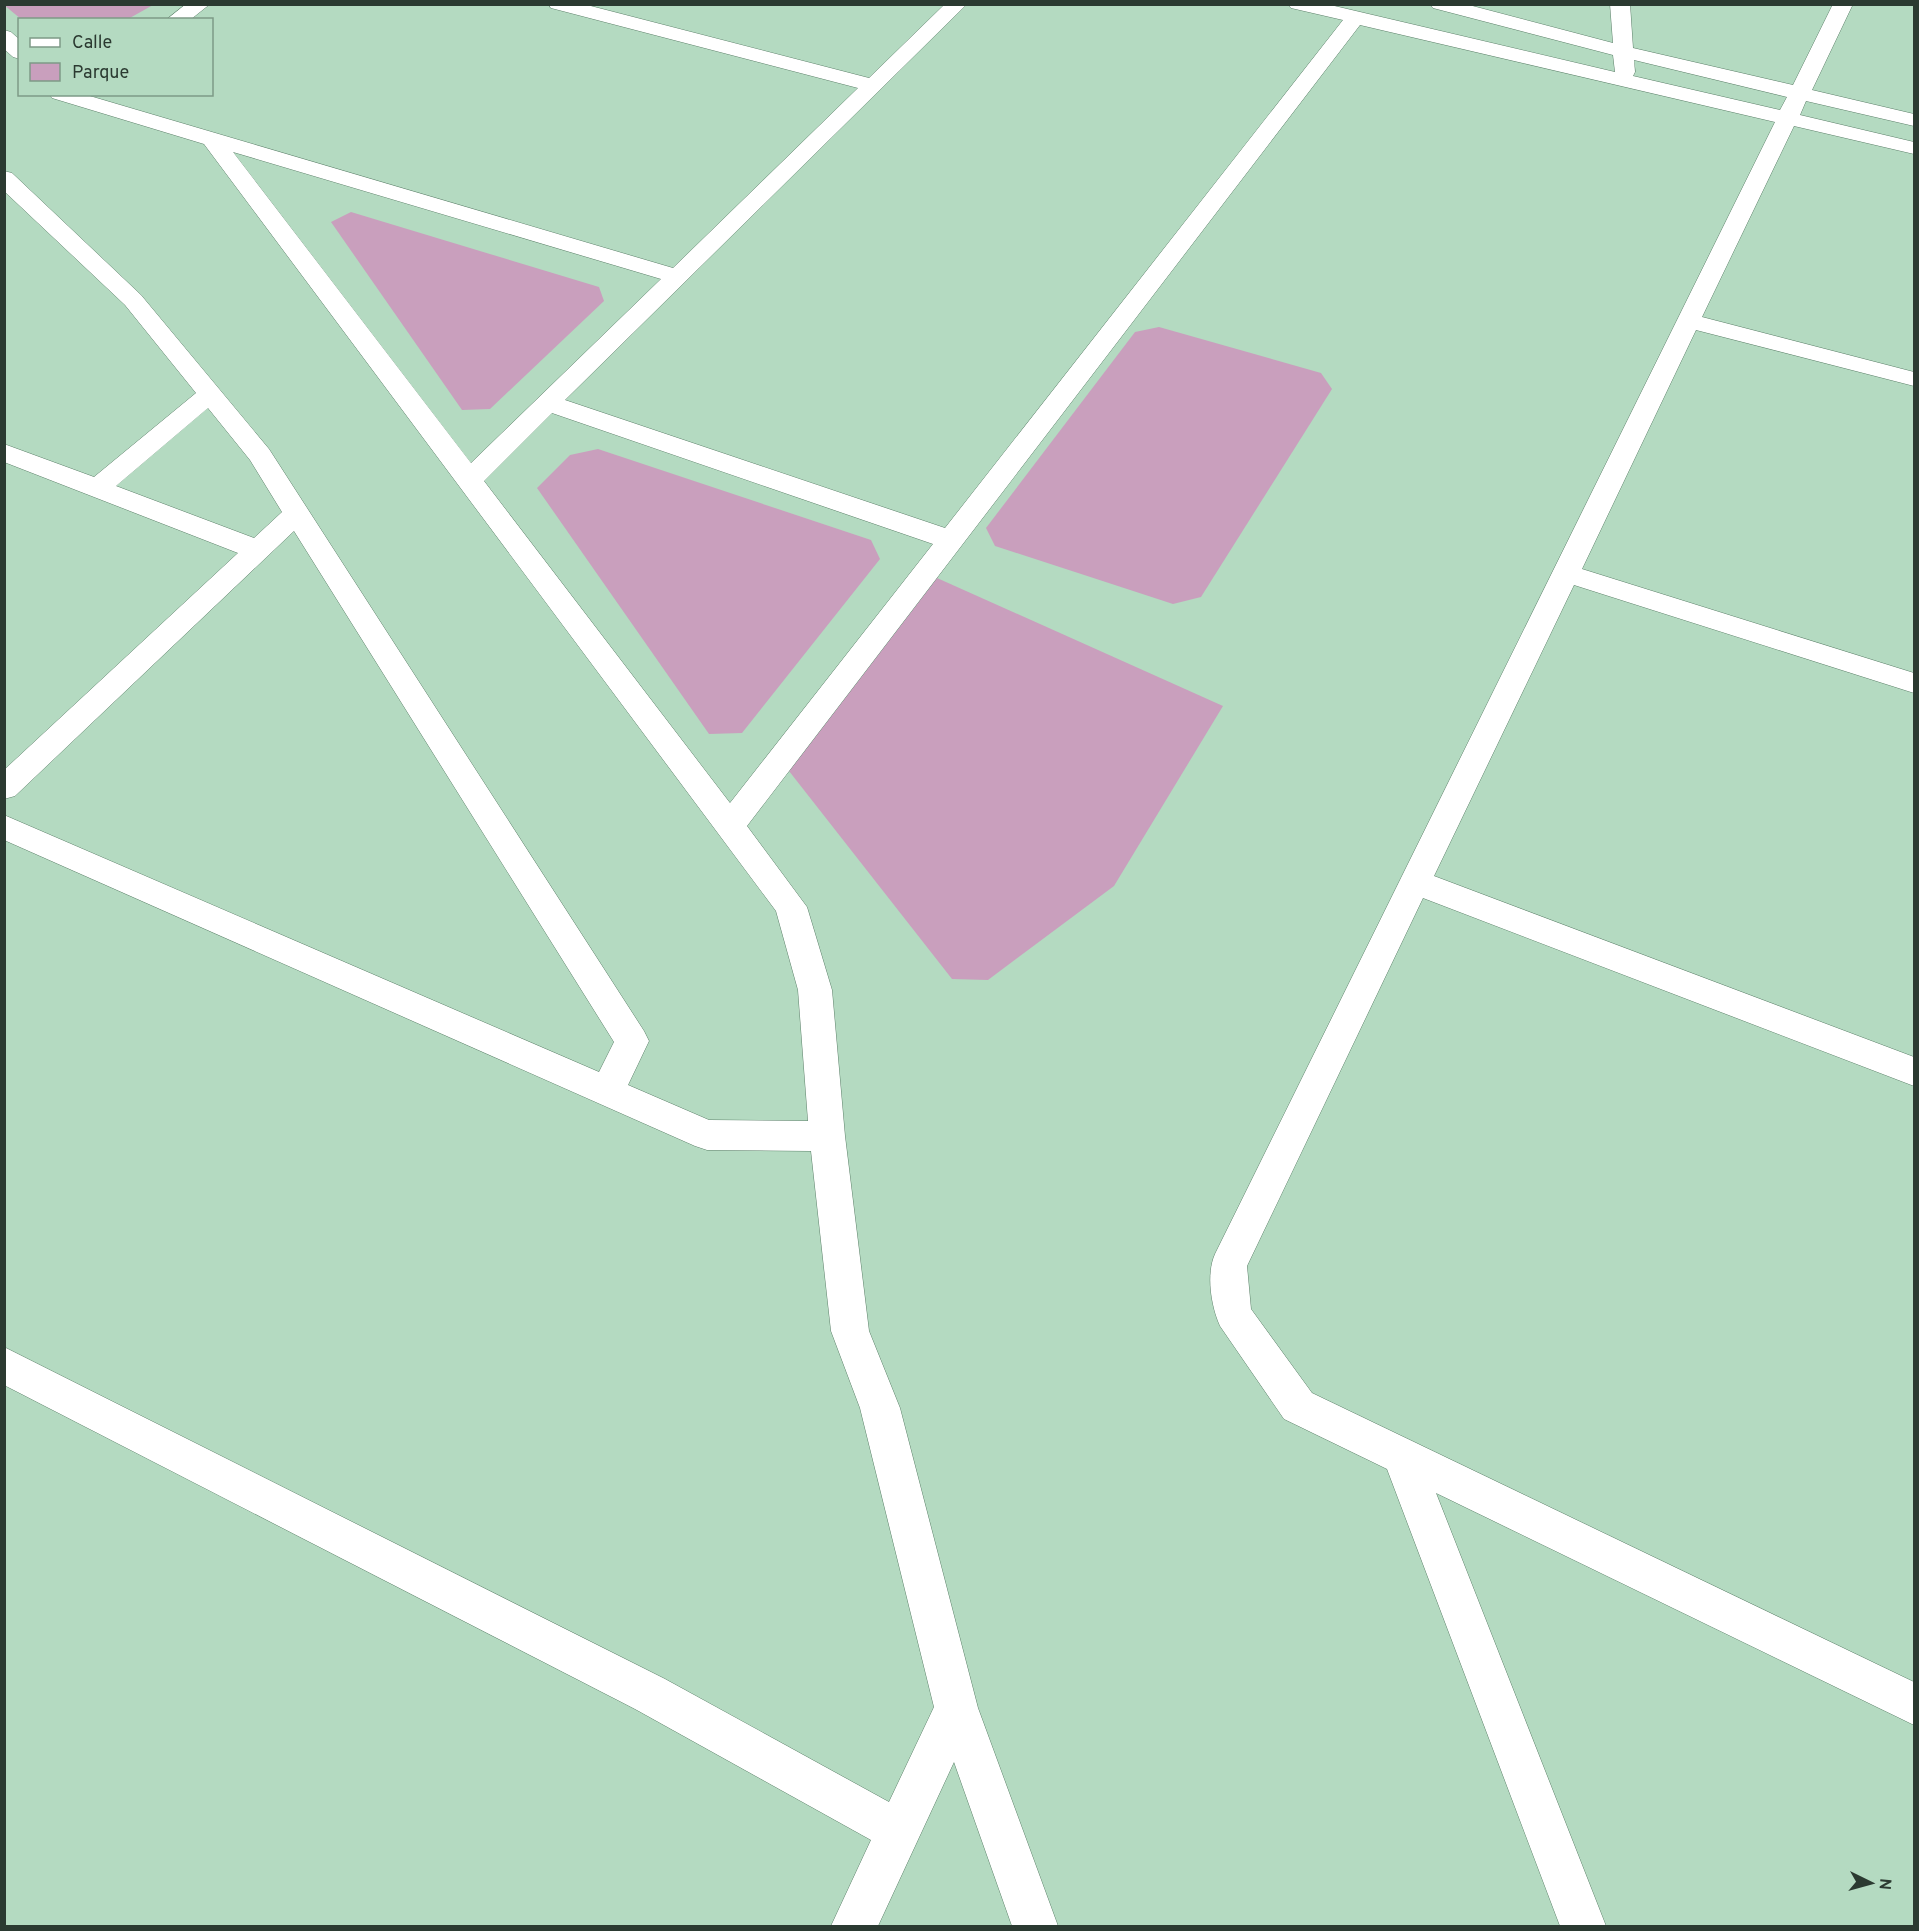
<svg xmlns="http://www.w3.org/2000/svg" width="1919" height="1931" viewBox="0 0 1919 1931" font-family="Overpass,sans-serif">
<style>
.green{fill:#c99fbd}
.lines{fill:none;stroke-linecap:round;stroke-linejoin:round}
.minor-casing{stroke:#5d806a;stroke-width:1}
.minor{fill:#fff;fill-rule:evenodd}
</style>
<rect width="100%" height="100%" fill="#b4dac1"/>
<g class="green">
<path d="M4,5L5,4L153,5L128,19H21Z"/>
<path d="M351,212L599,287L604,301L490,409L462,410L331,222Z"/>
<path d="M1159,327L1321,373L1332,389L1201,597L1173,604L995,546L986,528L1135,332Z"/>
<path d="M598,449L871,540L880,559L742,733L709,734L537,488L570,455Z"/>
<path d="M937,578L1223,706L1114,886L988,980L952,979L789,771Z"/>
</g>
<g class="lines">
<defs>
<g id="minor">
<path d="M186,4H210L190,20H166Z"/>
<path d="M548,4H583L869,78L945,4H967L565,400L945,528L1343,20L1291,8L1288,4H1326L1615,72L1613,55L1433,8L1430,4H1465L1613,43L1610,4H1630L1633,48L1793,85L1833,4H1853L1812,90L1914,114V126L1806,101L1800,115L1914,142V154L1794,126L1702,317L1914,372V386L1696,330L1582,569L1914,673V693L1574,585L1434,876L1914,1057V1086L1423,898L1247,1266L1251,1309L1312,1393L1914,1682V1725L1436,1493L1606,1926H1560L1387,1469L1284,1419L1220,1326C1211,1306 1206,1274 1215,1254L1775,122L1360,25L747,826L807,907L832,990L845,1136L869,1331L900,1408L978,1708L1058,1926H1012L954,1762L878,1926H831L871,1840L635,1709L4,1385V1347L665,1679L889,1802L934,1707L860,1408L831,1331L811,1151L707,1150L695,1146L4,840V815L599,1072L614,1042L294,531L15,796L4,799V770L238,553L4,462V444L94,477L196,393L125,305L4,191V171L12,173L141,295L269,449L644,1031L649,1041L628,1085L709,1120L808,1121L798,990L776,911L204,144L52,98L49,94H83L673,268L858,88L551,8ZM1634,60L1787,97L1780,110L1633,76L1635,72ZM233,152L661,279L471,463ZM208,408L250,460L282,512L254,538L116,486ZM552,413L933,544L730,803L484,481Z"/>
<path d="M4,30L11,32L20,40V59L13,57L4,49Z"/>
</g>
</defs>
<use href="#minor" class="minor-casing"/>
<use href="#minor" class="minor"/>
</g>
<rect width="1919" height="1931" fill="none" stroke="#2b3a31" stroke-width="12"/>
<rect x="18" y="18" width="195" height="78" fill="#b4dac1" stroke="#7d9a87" stroke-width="1.5"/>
<rect x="30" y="38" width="30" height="9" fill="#ffffff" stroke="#7d9a87" stroke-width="1.5"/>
<text x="72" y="48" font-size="18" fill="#2b3a31">Calle</text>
<rect x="30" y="63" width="30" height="18" fill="#c99fbd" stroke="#7d9a87" stroke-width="1.5"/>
<text x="72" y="78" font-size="18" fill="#2b3a31">Parque</text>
<g transform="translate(1871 1883) rotate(95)" stroke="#b4dac1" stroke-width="4.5" paint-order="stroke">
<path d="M0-4.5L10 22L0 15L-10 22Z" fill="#2b3a31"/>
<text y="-9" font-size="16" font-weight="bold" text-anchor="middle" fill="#2b3a31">N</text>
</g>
</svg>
